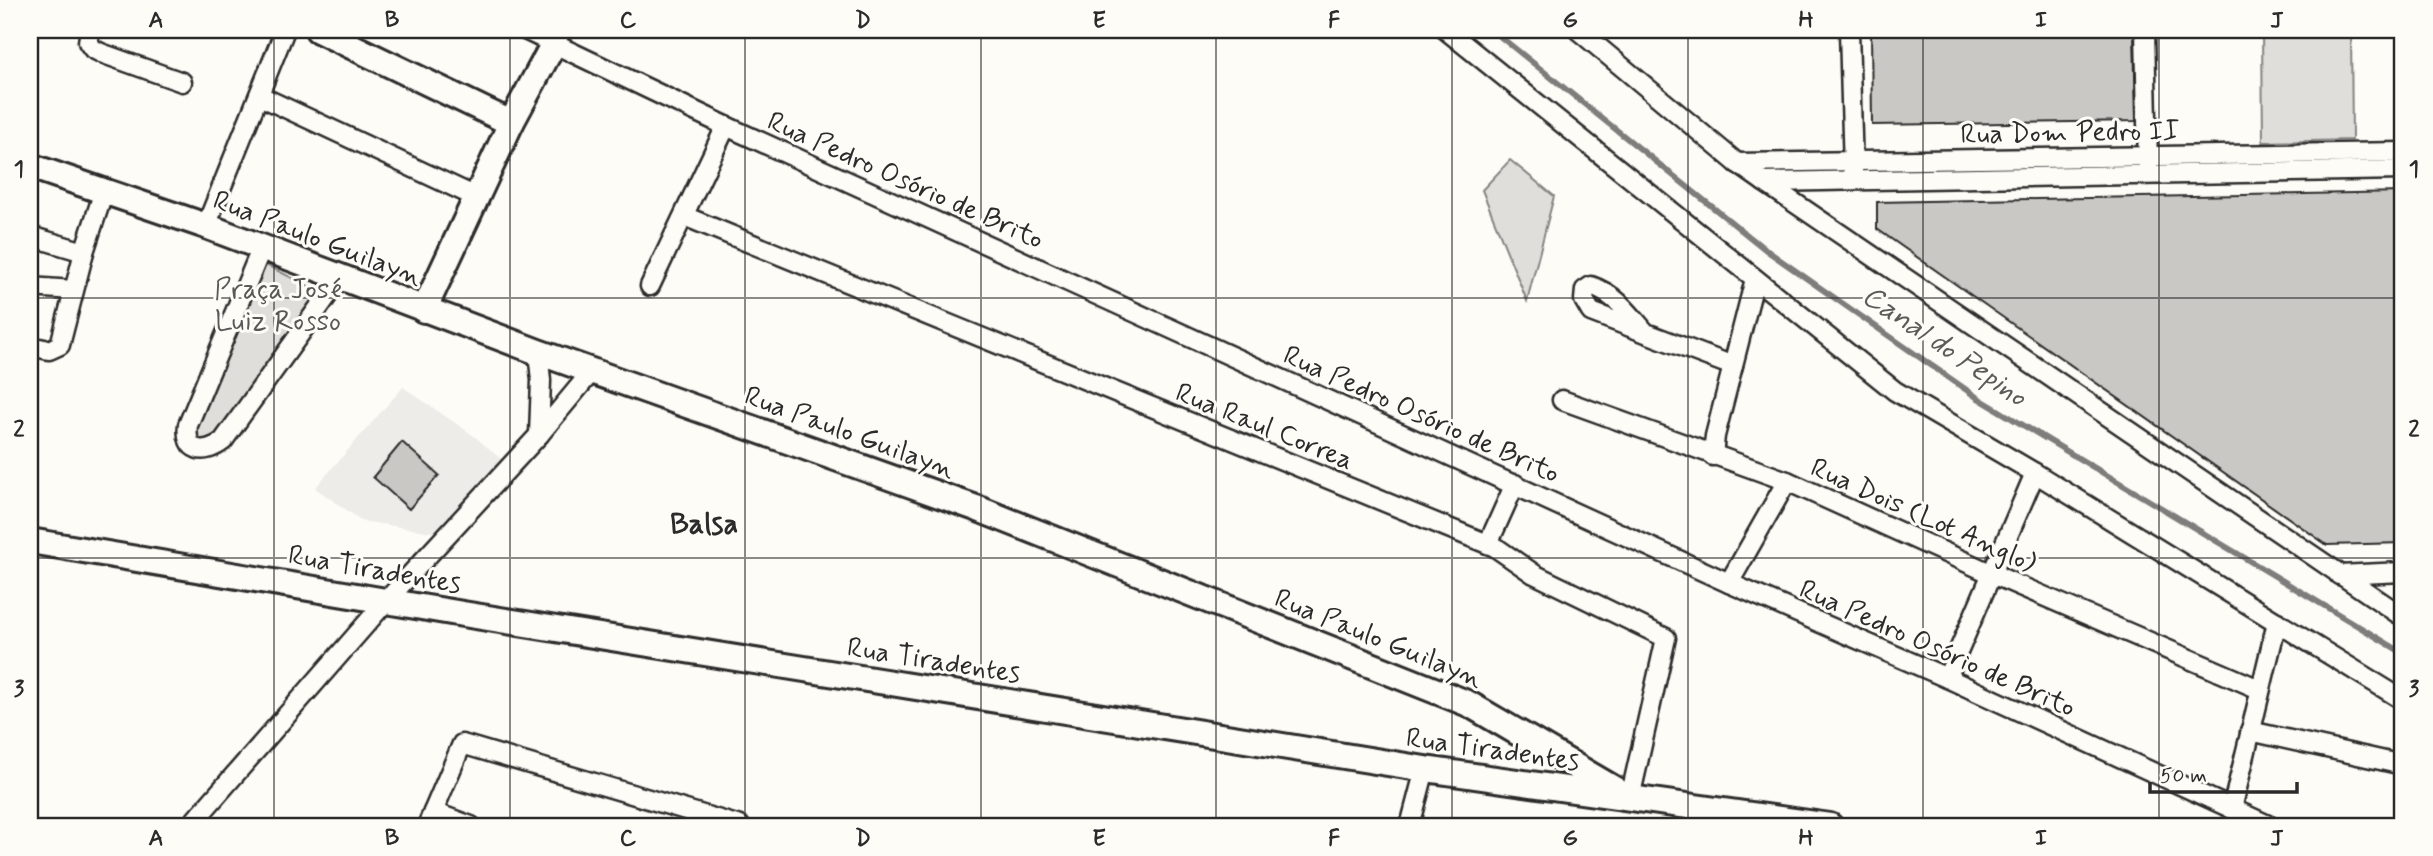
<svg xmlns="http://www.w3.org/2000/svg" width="2433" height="856" viewBox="0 0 2433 856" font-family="Mynerve,sans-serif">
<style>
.built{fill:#edece8}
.green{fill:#dfdeda;stroke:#858482;stroke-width:2}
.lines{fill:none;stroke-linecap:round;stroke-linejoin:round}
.stream{stroke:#7e7d7b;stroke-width:6}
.building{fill:#c9c8c4;stroke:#2b2b2b;stroke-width:2}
.street-casing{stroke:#2b2b2b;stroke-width:23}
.secondary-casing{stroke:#2b2b2b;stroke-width:30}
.street{stroke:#fdfcf7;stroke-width:18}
.secondary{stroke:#fdfcf7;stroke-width:24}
.grid{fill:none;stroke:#2b2b2b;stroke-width:2;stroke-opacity:0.55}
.labels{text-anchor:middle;stroke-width:6;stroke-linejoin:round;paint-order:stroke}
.street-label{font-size:28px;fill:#2b2b2b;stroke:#fdfcf7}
.park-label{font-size:28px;fill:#585857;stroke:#fdfcf7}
.water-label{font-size:30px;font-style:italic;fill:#5b5b5a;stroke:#fdfcf7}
.neighbourhood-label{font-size:30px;font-weight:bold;fill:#2b2b2b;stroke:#fdfcf7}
.neatline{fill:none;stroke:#2b2b2b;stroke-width:2.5}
.grid-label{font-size:23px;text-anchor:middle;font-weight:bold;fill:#2b2b2b}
</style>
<rect width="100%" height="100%" fill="#fdfcf7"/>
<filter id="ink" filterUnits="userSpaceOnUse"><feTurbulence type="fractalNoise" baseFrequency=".0143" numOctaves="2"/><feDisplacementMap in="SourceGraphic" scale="14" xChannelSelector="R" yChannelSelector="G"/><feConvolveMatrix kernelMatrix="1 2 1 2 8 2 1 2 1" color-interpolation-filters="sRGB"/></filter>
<g filter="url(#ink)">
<path class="built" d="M403,387L474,436L502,460L438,533L362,521L315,488Z"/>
<g class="green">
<path d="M2262,30H2351L2352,140L2263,142Z"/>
<path d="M1510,160L1554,196L1527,301L1482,190Z"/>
<path d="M264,264L323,293L216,435L203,440L192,435Z"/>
</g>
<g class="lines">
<path class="stream" d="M1492,30L1766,250L1978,398L2403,653"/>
</g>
<g class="building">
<path d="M1871,30H2134L2136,121L1872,125Z"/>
<path d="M2403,192V543L2327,545L1877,229V202Z"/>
<path d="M402,442L439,475L409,509L373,477Z"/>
</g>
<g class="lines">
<defs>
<g id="street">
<path d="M90,30L88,42L93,49L101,53L182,82"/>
<path d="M525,30L726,126L1729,583L1947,678L2270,826"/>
<path d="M1446,30L1895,391L2035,473L2403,700"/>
<path d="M1578,30L1737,163L1764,182L2403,617"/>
<path d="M1849,30L1853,171"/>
<path d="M2145,30L2148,166"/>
<path d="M260,96L478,198"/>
<path d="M1737,163L2403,152"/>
<path d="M1764,182L2403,170"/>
<path d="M684,216L1495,547L1534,574L1666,638L1630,798"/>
<path d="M206,226L285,30"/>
<path d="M30,236L84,252"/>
<path d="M262,247L188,425C184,453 205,455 223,441L340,278"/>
<path d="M650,286L726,126"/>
<path d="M30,287L73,290"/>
<path d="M1645,332C1629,313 1615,294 1591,286L1585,290L1584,300L1591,312L1733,366"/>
<path d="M30,346L49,350L60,345L84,252L104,191"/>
<path d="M538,352L541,380L539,435"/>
<path d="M1562,400L1787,481L1990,573L2259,689"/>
<path d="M1713,456L1715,436L1755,279"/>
<path d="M1488,544L1515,484"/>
<path d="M2339,575L2403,572"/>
<path d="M1729,583L1787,481"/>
<path d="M1947,678L2035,473"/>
<path d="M2250,731L2403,765"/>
<path d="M2232,809L2277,622"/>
<path d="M433,812L471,826"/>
<path d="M190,826L387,600L539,435L593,370"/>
<path d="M427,826L462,744L740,826"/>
<path d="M1410,826L1425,769"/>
</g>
<g id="secondary">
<path d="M318,30L511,123"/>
<path d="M30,166L206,226L538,352L976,508L1469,704L1616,790"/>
<path d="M424,310L511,123L553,45L557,30"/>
<path d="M30,541L463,614L1425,769L1830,826"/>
</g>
</defs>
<use href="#street" class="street-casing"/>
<use href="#secondary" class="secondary-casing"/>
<use href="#street" class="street"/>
<use href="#secondary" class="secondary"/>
</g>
</g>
<path class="grid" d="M274,30V826M510,30V826M745,30V826M981,30V826M1216,30V826M1452,30V826M1688,30V826M1923,30V826M2159,30V826M30,298H2403M30,558H2403"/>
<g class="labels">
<g class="street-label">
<text transform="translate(2070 131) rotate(-1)" y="10">Rua Dom Pedro II</text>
<text transform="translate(906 179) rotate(24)" y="10">Rua Pedro Osório de Brito</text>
<text transform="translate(318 237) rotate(21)" y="10">Rua Paulo Guilayn</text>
<text transform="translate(1422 413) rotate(24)" y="10">Rua Pedro Osório de Brito</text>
<text transform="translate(1265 425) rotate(22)" y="10">Rua Raul Correa</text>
<text transform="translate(850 431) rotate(20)" y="10">Rua Paulo Guilayn</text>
<text transform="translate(1924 514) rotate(24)" y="10">Rua Dois (Lot Anglo)</text>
<text transform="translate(375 568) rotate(10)" y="10">Rua Tiradentes</text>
<text transform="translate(1379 637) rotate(22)" y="10">Rua Paulo Guilayn</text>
<text transform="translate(1938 647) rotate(24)" y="10">Rua Pedro Osório de Brito</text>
<text transform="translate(934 659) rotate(9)" y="10">Rua Tiradentes</text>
<text transform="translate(1493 748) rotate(8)" y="10">Rua Tiradentes</text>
</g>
<g class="park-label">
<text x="278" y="298">Praça José<tspan x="278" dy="32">Luiz Rosso</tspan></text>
</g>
<g class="water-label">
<text transform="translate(1945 345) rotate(34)" y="10">Canal do Pepino</text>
</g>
<g class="neighbourhood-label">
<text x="704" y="533">Balsa</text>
</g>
</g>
<rect width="2433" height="856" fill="none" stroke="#fdfcf7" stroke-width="77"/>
<path d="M2150 782v10h147v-10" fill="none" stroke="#2b2b2b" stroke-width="3.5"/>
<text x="2160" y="782" font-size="21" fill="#2b2b2b" stroke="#fdfcf7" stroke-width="5" paint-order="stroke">50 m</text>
<rect x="38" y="38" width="2356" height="780" class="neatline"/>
<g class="grid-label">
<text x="156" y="27">A</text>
<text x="392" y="27">B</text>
<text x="628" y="27">C</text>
<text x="863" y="27">D</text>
<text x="1099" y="27">E</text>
<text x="1334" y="27">F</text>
<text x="1570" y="27">G</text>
<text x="1806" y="27">H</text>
<text x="2041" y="27">I</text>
<text x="2277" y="27">J</text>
<text x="19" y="176">1</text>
<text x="2414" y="176">1</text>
<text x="19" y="436">2</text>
<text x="2414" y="436">2</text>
<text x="19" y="696">3</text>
<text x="2414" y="696">3</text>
<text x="156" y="845">A</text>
<text x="392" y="845">B</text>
<text x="628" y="845">C</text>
<text x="863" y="845">D</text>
<text x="1099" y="845">E</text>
<text x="1334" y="845">F</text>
<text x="1570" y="845">G</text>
<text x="1806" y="845">H</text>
<text x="2041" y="845">I</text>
<text x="2277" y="845">J</text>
</g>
</svg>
